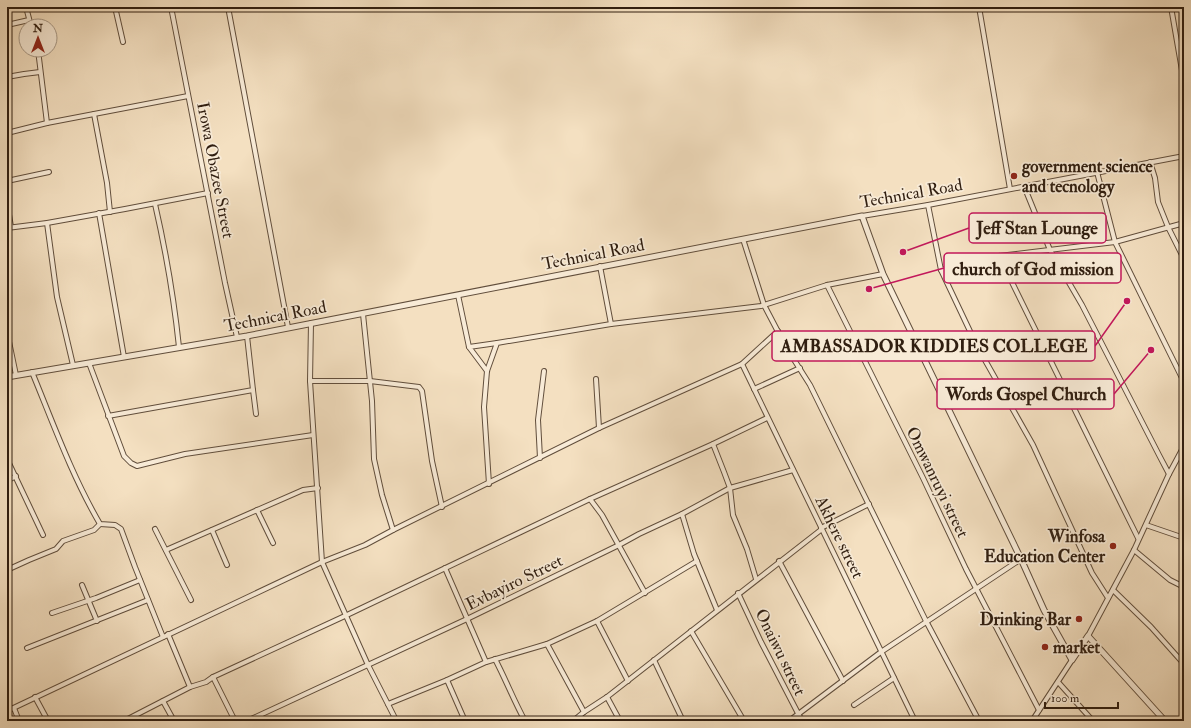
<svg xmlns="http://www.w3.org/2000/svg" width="1191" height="728" viewBox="0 0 1191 728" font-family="'IM FELL Double Pica',serif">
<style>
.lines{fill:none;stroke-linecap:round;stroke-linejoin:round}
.minor-casing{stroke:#614e3c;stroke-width:6}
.tertiary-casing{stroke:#614e3c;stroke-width:7}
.minor{stroke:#f8ebd7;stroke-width:4}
.tertiary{stroke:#f8ebd7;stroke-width:5}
.poi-dot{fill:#8f2418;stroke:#f8ebd7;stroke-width:1.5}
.labels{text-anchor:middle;stroke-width:3.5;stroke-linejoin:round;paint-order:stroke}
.poi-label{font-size:17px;font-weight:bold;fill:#301e10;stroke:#f8ebd7;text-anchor:start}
.street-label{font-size:17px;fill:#301e10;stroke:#f8ebd7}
.leader{fill:none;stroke:#c2185b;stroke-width:1.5}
.callout-dot{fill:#c2185b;stroke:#f8ebd7;stroke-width:1.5}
.callout{fill:#f8ebd7;stroke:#c2185b;stroke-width:1.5}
.callout-label{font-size:18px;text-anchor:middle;font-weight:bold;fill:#301e10}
</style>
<rect width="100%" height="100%" fill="#f4e0c1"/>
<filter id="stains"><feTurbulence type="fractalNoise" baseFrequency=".005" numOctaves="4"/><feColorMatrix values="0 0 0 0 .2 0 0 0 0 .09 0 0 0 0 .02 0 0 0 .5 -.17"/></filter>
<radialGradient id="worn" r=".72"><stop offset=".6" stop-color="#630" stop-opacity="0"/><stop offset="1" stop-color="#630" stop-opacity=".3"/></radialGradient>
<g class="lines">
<defs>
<g id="minor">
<path d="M26,7L31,26"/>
<path d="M115,7L123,42"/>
<path d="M171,7L225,283L237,337"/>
<path d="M228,7L288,327"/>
<path d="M979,7L1010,189"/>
<path d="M1171,7L1184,82"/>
<path d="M7,25L29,20"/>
<path d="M38,50L47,123"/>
<path d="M7,77L24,74L40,72"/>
<path d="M94,114L107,183L110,212"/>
<path d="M7,133L47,123L188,96"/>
<path d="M1150,162L1155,178L1158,202L1168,227L1184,259"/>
<path d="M1097,172L1115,242L1184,382"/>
<path d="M7,181L49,172"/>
<path d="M1024,186L1050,250L1082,305L1159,455L1169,474"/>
<path d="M7,202L11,227"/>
<path d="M155,204C166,252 174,299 179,347"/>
<path d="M928,205L941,270L977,346L1033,445L1092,573L1108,598"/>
<path d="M99,213L124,357"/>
<path d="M862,216L928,205L1184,156"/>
<path d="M47,223L57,297L73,365"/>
<path d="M7,228L47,223L125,209L208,193"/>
<path d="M743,239L764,305L786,347L810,385L926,621L979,721"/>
<path d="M999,256L1138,538"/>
<path d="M600,266L611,324"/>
<path d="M941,270L999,256L1115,242L1184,223"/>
<path d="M827,285L923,478L966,569L1039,710"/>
<path d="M458,295L469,347"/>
<path d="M363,314L372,401L374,459L382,495L393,530"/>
<path d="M311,323L310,381L322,562L368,665L396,720"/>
<path d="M7,332L16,375"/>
<path d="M89,363L124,456L131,463L137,466L185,454L313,435"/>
<path d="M742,364L915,721"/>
<path d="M487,371L469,347L497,343"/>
<path d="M32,372C53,423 72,476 100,524L115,525L121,529L135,567L163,637"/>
<path d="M596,379L599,428"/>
<path d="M310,381H370L419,387L422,391L432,461L442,507"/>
<path d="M754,389L800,368"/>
<path d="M253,390L256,414"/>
<path d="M108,416L253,390L247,336"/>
<path d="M713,444L724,472L730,488L733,515L747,549L756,579"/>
<path d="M540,458L538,420L544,371"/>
<path d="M7,459L43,535"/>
<path d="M7,481L16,476"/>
<path d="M489,484L484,407L487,371L497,343L611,324L761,306L827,285L883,274"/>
<path d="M590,499L602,515L645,593"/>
<path d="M257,510L273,543"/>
<path d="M682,514L694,554L717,610"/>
<path d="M1146,525L1184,538"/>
<path d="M821,528L869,504"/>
<path d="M155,529L191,600"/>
<path d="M212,530L227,565"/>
<path d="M166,550L303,490L318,488"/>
<path d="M1134,550L1170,580L1184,587"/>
<path d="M779,561L843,681"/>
<path d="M445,568L486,662"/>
<path d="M7,570L29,560L56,549L63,541L94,530L100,524"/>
<path d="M82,585L97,621"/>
<path d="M1113,590L1151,627L1184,664"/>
<path d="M738,593L761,642L802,721"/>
<path d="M52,613L96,598L140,580"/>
<path d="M597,621L628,681"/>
<path d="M691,631L744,721"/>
<path d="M168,634L190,687"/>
<path d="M1088,636L1134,550L1169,474L1184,446"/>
<path d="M547,644L584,712"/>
<path d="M27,648L148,600"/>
<path d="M495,659C506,680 514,701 525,721"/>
<path d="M654,660L683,721"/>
<path d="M213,677L235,721"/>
<path d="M447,680L465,721"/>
<path d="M1058,682L1093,721"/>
<path d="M35,697L48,721"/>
<path d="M607,697L620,721"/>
<path d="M163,701L174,721"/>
<path d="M388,704L447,680L486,662L547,644L597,621L697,561"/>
<path d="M854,705L894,678"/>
<path d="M14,708L19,721"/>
<path d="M7,711L322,562L365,545L393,530L599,428L742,364L778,331"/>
<path d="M124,721L190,687L206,682L213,677L347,615L590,499L713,444L767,418"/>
<path d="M247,721L467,619L619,545L639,534L682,514L730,488L793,470"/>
<path d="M573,721L584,712L607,697L822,529"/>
<path d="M789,721L881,652L1021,559"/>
<path d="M1032,721L1072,660"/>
</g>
<path id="tertiary" d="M7,377L247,336L862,216L883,274L1021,559L1044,610L1072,660L1088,636L1165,721"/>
</defs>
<use href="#minor" class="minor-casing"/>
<use href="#tertiary" class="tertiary-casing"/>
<use href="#minor" class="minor"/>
<use href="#tertiary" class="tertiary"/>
</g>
<g class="poi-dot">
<circle cx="1014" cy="176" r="4"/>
<circle cx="1113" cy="546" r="4"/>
<circle cx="1079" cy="619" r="4"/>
<circle cx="1045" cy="647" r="4"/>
</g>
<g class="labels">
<g class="poi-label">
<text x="1022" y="172">government science<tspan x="1022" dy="20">and tecnology</tspan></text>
<text x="1105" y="542" text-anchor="end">Winfosa<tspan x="1105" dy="20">Education Center</tspan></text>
<text x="1071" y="625" text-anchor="end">Drinking Bar</text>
<text x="1053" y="653">market</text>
</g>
<g class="street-label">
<text transform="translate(216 170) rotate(79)" y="6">Irowa Obazee Street</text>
<text transform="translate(911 193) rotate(-10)" y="6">Technical Road</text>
<text transform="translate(593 254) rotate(-11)" y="6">Technical Road</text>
<text transform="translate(275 316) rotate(-11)" y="6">Technical Road</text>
<text transform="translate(938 482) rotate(64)" y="6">Omwanruyi street</text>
<text transform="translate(840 537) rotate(64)" y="6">Akhere street</text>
<text transform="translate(514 582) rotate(-26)" y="6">Evbayiro Street</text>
<text transform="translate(781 652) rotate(64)" y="6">Onaiwu street</text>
</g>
</g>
<path class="leader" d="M903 252L969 228M869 289L944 268M1127 301L1095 346M1151 350L1114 394"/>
<g class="callout-dot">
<circle cx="903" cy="252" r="4"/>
<circle cx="869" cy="289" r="4"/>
<circle cx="1127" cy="301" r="4"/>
<circle cx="1151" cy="350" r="4"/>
</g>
<g class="callout">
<rect x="969" y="213" width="137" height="30" rx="4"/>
<rect x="944" y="253" width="177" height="30" rx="4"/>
<rect x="772" y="331" width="323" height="30" rx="4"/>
<rect x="937" y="379" width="177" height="30" rx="4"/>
</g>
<g class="callout-label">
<text x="1037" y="234">Jeff Stan Lounge</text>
<text x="1033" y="275">church of God mission</text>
<text x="934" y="352">AMBASSADOR KIDDIES COLLEGE</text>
<text x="1026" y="400">Words Gospel Church</text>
</g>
<rect width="1191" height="728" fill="none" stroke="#f4e0c1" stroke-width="24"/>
<rect x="8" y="8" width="1175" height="712" fill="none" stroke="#301e10" stroke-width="2"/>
<rect x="12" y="12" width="1167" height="704" fill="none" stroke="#301e10"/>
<g transform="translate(38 38)"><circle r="19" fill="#f8ebd7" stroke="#a89987"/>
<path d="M0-3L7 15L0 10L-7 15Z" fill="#8f2418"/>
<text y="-6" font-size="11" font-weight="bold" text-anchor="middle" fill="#301e10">N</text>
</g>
<path d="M1045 702v6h73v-6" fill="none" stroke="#301e10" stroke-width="2"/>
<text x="1051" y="702" font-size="12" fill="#301e10" stroke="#f8ebd7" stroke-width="3" paint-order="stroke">100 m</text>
<rect width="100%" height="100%" filter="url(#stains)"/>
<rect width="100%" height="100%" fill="url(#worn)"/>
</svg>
